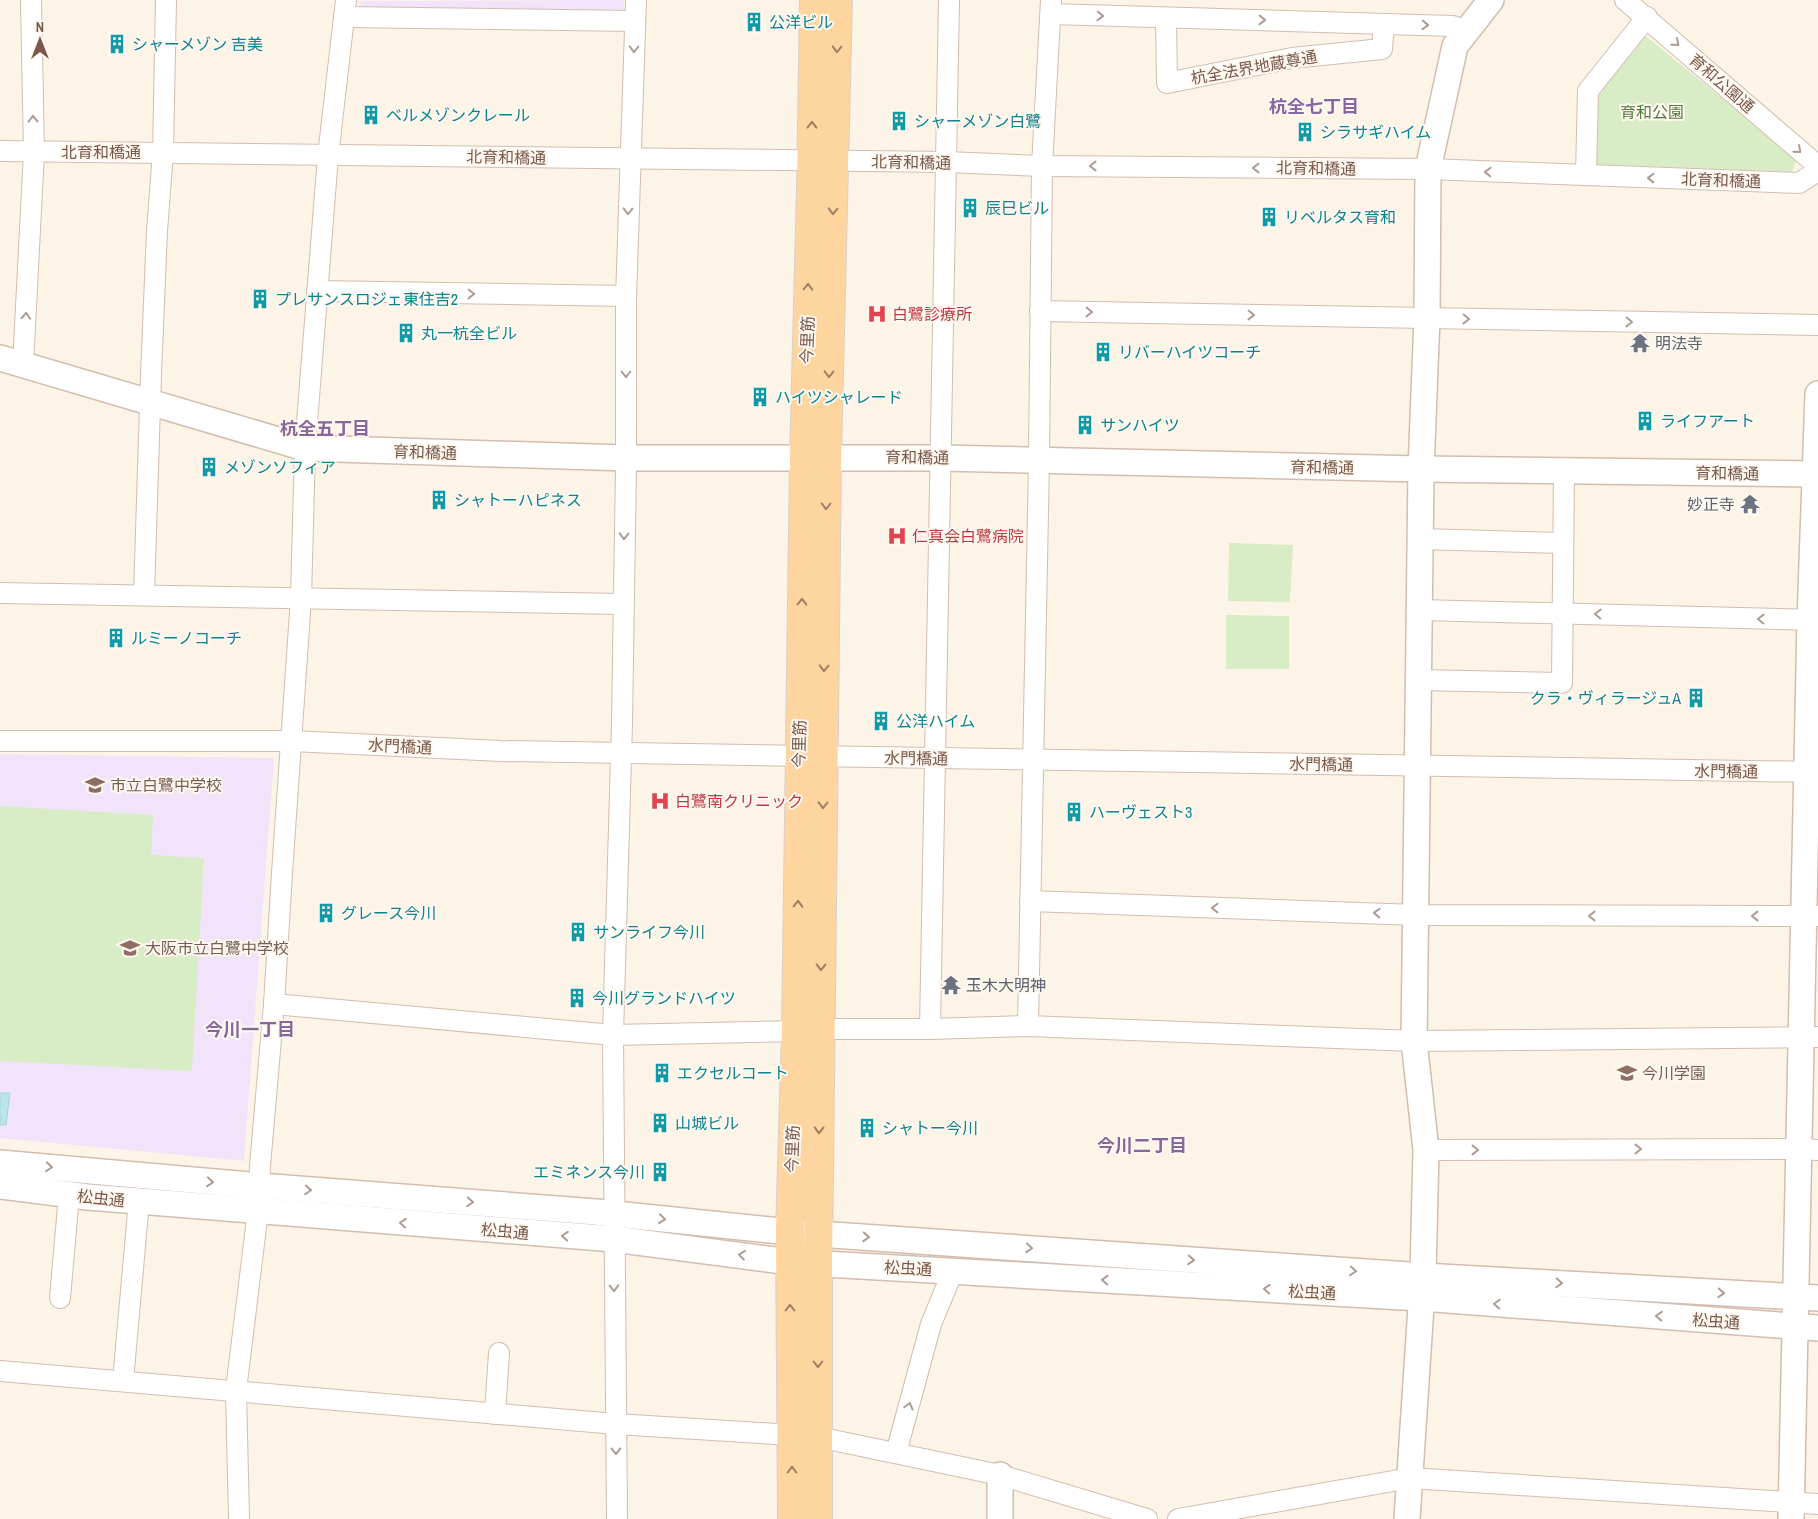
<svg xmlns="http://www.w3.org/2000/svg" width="1818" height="1519" viewBox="0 0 1818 1519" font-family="'Archivo Narrow','Noto Sans JP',sans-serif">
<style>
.education{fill:#f1e4fa}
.green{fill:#d8ecc5}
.water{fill:#bbe5e9;stroke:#a1d6db}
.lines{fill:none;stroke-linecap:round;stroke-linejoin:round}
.minor-casing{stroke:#d3bdaf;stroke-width:22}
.tertiary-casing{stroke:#d3bdaf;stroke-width:28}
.primary-casing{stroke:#d9d0cc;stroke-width:30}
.minor{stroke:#fff;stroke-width:20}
.tertiary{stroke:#fff;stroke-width:25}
.primary{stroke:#fed49f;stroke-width:28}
.oneway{stroke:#af9b92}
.oneway2{stroke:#a17d64}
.labels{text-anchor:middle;stroke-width:4;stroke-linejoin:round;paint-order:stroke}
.culture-label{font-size:16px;fill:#0d838f;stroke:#fff8f0;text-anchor:start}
.street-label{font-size:16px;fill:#79584a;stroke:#fff8f0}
.park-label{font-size:16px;fill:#537a3f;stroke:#fff8f0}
.health-label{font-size:16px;fill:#be3a42;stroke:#fff8f0;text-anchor:start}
.worship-label{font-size:16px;fill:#5b616d;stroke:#fff8f0;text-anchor:start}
.education-label{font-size:16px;fill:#785e54;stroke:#fff8f0;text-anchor:start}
.neighbourhood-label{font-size:18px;font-weight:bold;fill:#87669c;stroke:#fff8f0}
</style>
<rect width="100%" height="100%" fill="#fdf4e8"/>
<g class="education">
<path d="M624,0L623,15L364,8L357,1Z"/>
<path d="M0,754L274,758L244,1161L0,1138Z"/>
</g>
<g class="green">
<path d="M1642,33L1797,159L1792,172L1591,164L1593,93Z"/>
<path d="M1229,543L1293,545L1290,602L1228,601Z"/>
<path d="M1226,615L1289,616V669H1226Z"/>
<path d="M0,806L153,815L151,855L204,858L192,1071L0,1061Z"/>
</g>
<path class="water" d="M0,1093H10L6,1125H0Z"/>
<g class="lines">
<defs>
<g id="minor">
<path d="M1625,0L1818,166"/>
<path d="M1051,14L1453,26L1466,30"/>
<path d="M344,17L635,21"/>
<path d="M1166,18L1167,83L1292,58L1382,49L1384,24"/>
<path d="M0,151L947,162L1042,166L1428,169L1799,183L1818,171"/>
<path d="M1586,175L1588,91L1647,17"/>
<path d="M317,291L626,296"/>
<path d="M1040,311L1818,325"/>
<path d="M23,365L34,152L31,0"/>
<path d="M1421,539L1563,543"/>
<path d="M0,593L623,604"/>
<path d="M144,595L151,374L157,231L163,152L166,0"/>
<path d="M1420,610L1818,620"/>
<path d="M1419,680L1562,683L1564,471"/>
<path d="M0,741H292L501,751L1818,772"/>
<path d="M1030,901L1416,915L1818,916"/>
<path d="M274,1004L613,1035L796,1031"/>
<path d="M1028,1026L1039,460L1042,166L1051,0"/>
<path d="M820,1029H930L1028,1026L1414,1041L1818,1037"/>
<path d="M930,1029L949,0"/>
<path d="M1426,1150L1799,1149L1818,1150"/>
<path d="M60,1298L69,1195"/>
<path d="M0,1371L616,1424L792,1435"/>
<path d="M123,1381L139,1201"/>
<path d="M495,1414L499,1353"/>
<path d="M818,1437L1000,1475L1147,1519"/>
<path d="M896,1453L931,1324L953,1271"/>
<path d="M239,1519L236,1390L258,1211L260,1166L274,1004L282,873L301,598L305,448L328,156L346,0"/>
<path d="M617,1519L613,1035L622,723L626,467V299L636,0"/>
<path d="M1178,1519L1410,1478L1818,1504"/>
</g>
<g id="tertiary">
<path d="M0,358L305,448L626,458H942L1421,469L1818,474"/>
<path d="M0,1163L260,1186L596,1212L790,1232L1423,1276L1818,1298"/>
<path d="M0,1186L88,1197L614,1239L790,1262L1421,1298L1818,1328"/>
<path d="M1000,1475V1519"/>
<path d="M1407,1519L1423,1276L1426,1150L1414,1041L1421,469L1427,318L1428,169L1455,46L1491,0"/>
<path d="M1791,1519L1810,620L1818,394"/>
</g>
<g id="primary">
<path d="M792,1519L790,1232L796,1031L804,459L811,189L814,0"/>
<path d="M818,1519V1263L827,457L838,0"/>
</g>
</defs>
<use href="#minor" class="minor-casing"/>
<use href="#tertiary" class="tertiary-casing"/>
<use href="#primary" class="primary-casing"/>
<use href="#minor" class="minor"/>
<use href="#tertiary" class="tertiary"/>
<use href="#primary" class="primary"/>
</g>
<defs><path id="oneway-chevron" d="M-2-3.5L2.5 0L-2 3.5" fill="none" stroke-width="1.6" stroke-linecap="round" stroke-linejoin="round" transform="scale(1.25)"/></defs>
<g class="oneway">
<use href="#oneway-chevron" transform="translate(1100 16) rotate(2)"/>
<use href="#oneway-chevron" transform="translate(1262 20) rotate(2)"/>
<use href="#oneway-chevron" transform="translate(1425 25) rotate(2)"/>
<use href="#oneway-chevron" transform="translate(1676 43) rotate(41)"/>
<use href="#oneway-chevron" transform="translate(634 49) rotate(92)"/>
<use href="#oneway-chevron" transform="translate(33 119) rotate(-91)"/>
<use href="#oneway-chevron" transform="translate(1798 150) rotate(41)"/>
<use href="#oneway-chevron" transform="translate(1093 166) rotate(-180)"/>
<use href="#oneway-chevron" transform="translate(1256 168) rotate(-180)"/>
<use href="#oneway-chevron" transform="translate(1488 172) rotate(-178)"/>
<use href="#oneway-chevron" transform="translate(1651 178) rotate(-178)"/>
<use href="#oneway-chevron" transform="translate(628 211) rotate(92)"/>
<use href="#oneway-chevron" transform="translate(471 294) rotate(1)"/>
<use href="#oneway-chevron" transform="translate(1089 312) rotate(1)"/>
<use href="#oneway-chevron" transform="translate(1251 315) rotate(1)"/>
<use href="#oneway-chevron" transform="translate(26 316) rotate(-87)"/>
<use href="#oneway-chevron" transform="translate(1466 319) rotate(1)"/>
<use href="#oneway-chevron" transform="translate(1629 322) rotate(1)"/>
<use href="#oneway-chevron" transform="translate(626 374) rotate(90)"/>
<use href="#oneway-chevron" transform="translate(624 536) rotate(91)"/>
<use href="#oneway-chevron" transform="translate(1598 614) rotate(-179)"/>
<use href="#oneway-chevron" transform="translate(1761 619) rotate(-179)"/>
<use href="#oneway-chevron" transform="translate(1215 908) rotate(-178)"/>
<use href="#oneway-chevron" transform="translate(1377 913) rotate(-178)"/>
<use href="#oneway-chevron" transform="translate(1592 916) rotate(-180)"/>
<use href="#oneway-chevron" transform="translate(1755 916) rotate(-180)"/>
<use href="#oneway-chevron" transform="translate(1638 1149)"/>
<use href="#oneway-chevron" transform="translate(1475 1150)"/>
<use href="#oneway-chevron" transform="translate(49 1167) rotate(5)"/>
<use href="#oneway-chevron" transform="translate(210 1182) rotate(5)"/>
<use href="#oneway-chevron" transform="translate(308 1190) rotate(4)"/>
<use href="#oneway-chevron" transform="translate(470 1202) rotate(4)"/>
<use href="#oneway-chevron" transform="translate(662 1219) rotate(6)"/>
<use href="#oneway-chevron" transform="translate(403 1223) rotate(-175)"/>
<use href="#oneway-chevron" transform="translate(565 1236) rotate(-175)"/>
<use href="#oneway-chevron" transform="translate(866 1237) rotate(4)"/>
<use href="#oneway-chevron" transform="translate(1029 1248) rotate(4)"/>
<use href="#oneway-chevron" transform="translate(742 1255) rotate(-173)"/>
<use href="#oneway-chevron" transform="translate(1191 1260) rotate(4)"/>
<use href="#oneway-chevron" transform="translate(1353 1271) rotate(4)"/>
<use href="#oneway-chevron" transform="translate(1105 1280) rotate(-177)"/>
<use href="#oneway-chevron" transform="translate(1559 1283) rotate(3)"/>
<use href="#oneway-chevron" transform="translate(614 1288) rotate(89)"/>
<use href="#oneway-chevron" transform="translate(1267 1289) rotate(-177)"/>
<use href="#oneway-chevron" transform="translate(1721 1293) rotate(3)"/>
<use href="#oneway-chevron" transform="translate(1497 1304) rotate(-176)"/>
<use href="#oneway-chevron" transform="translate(1659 1316) rotate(-176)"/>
<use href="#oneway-chevron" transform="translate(909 1406) rotate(-75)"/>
<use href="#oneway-chevron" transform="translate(616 1451) rotate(89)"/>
</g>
<g class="oneway2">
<use href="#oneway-chevron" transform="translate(837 49) rotate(92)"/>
<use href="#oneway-chevron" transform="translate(812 125) rotate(-89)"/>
<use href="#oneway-chevron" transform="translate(833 211) rotate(92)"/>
<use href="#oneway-chevron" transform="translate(808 287) rotate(-88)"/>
<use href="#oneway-chevron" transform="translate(829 374) rotate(91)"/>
<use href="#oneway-chevron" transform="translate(826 506) rotate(91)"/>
<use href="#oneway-chevron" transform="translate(802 602) rotate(-89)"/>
<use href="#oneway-chevron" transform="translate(824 668) rotate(91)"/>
<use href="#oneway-chevron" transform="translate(823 805) rotate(91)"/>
<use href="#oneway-chevron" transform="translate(798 904) rotate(-89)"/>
<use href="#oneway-chevron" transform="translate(821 967) rotate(91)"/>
<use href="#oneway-chevron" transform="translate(819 1130) rotate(91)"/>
<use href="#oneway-chevron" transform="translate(790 1308) rotate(-90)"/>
<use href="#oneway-chevron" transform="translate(818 1364) rotate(90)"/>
<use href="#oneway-chevron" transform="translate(792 1470) rotate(-90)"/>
</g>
<defs>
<symbol id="building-bare" viewBox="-9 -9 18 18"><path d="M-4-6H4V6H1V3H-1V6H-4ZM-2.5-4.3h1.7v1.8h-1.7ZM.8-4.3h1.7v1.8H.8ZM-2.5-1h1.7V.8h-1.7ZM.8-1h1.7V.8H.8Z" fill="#0f9aa8" stroke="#fff8f0" stroke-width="2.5" paint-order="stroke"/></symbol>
<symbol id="hospital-bare" viewBox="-9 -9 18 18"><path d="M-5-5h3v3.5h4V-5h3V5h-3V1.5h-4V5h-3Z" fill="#e0444e" stroke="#fff8f0" stroke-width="2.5" paint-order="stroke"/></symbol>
<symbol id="temple-bare" viewBox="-9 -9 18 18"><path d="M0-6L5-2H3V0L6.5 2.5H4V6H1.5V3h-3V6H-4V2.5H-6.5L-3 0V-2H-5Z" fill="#6b7280" stroke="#fff8f0" stroke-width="2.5" paint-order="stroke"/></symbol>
<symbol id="school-bare" viewBox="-9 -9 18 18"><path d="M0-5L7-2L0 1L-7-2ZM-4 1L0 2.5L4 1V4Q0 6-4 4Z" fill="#8d6e63" stroke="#fff8f0" stroke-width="2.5" paint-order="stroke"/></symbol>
</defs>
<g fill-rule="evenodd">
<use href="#building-bare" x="740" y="8" width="28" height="28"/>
<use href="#building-bare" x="103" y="30" width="28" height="28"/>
<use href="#building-bare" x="357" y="101" width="28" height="28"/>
<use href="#building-bare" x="885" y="107" width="28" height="28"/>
<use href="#building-bare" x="1291" y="118" width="28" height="28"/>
<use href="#building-bare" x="956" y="194" width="28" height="28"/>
<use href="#building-bare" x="1255" y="203" width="28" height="28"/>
<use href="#building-bare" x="246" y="285" width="28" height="28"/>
<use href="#hospital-bare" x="863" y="300" width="28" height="28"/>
<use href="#building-bare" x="392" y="319" width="28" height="28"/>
<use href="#temple-bare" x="1626" y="329" width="28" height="28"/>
<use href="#building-bare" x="1089" y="338" width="28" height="28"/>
<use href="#building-bare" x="746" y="383" width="28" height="28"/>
<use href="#building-bare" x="1631" y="407" width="28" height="28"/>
<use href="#building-bare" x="1071" y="411" width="28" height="28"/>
<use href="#building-bare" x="195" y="453" width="28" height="28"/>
<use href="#building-bare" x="425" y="486" width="28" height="28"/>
<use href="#temple-bare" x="1736" y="490" width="28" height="28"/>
<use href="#hospital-bare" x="883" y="522" width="28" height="28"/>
<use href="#building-bare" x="102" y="624" width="28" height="28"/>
<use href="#building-bare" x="1682" y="684" width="28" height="28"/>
<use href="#building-bare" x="867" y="707" width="28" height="28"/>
<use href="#school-bare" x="81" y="771" width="28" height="28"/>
<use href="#hospital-bare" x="646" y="787" width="28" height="28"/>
<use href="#building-bare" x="1060" y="798" width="28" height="28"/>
<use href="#building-bare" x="312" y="899" width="28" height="28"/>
<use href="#building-bare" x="564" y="918" width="28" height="28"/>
<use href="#school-bare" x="116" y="934" width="28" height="28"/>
<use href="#temple-bare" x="937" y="971" width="28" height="28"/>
<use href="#building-bare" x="563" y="984" width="28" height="28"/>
<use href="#building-bare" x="648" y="1059" width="28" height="28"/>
<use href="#school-bare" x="1613" y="1059" width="28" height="28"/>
<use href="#building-bare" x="646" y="1109" width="28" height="28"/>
<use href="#building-bare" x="853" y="1114" width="28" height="28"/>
<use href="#building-bare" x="646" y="1158" width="28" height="28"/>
</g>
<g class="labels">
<g class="culture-label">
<text x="769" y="28">公洋ビル</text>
<text x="132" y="50">シャーメゾン 吉美</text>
<text x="386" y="121">ベルメゾンクレール</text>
<text x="914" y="127">シャーメゾン白鷺</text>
<text x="1320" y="138">シラサギハイム</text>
<text x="985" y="214">辰巳ビル</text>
<text x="1284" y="223">リベルタス育和</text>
<text x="275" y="305">プレサンスロジェ東住吉2</text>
<text x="421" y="339">丸一杭全ビル</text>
<text x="1118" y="358">リバーハイツコーチ</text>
<text x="775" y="403">ハイツシャレード</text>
<text x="1660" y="427">ライフアート</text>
<text x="1100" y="431">サンハイツ</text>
<text x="224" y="473">メゾンソフィア</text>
<text x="454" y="506">シャトーハピネス</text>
<text x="131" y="644">ルミーノコーチ</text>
<text x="1681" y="704" text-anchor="end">クラ・ヴィラージュA</text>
<text x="896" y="727">公洋ハイム</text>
<text x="1089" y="818">ハーヴェスト3</text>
<text x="341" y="919">グレース今川</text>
<text x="593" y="938">サンライフ今川</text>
<text x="592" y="1004">今川グランドハイツ</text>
<text x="677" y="1079">エクセルコート</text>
<text x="675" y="1129">山城ビル</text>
<text x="882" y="1134">シャトー今川</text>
<text x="645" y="1178" text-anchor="end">エミネンス今川</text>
</g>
<g class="street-label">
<text transform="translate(1254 67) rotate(-10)" y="6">杭全法界地蔵尊通</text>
<text transform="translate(1722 83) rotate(41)" y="6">育和公園通</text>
<text x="101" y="158">北育和橋通</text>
<text transform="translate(506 157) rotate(1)" y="6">北育和橋通</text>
<text transform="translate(911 162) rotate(1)" y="6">北育和橋通</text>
<text transform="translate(1316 168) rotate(1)" y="6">北育和橋通</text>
<text transform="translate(1721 180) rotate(2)" y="6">北育和橋通</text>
<text transform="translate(807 340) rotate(-88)" y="6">今里筋</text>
<text transform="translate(425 452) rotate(2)" y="6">育和橋通</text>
<text transform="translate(917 457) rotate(1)" y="6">育和橋通</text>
<text transform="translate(1322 467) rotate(1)" y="6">育和橋通</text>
<text transform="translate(1727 473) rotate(1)" y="6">育和橋通</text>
<text transform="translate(799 744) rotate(-89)" y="6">今里筋</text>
<text transform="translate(400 746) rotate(3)" y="6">水門橋通</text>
<text transform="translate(916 758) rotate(1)" y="6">水門橋通</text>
<text transform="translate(1321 764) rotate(1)" y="6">水門橋通</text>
<text transform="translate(1726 771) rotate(1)" y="6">水門橋通</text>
<text transform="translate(792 1149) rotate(-88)" y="6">今里筋</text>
<text transform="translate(101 1198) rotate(6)" y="6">松虫通</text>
<text transform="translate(505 1231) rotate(5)" y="6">松虫通</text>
<text transform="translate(908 1268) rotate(3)" y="6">松虫通</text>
<text transform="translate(1312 1292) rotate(3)" y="6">松虫通</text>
<text transform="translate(1716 1321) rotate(4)" y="6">松虫通</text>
</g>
<g class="park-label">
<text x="1652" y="118">育和公園</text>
</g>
<g class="health-label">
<text x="892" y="320">白鷺診療所</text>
<text x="912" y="542">仁真会白鷺病院</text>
<text x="675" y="807">白鷺南クリニック</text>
</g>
<g class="worship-label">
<text x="1655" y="349">明法寺</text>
<text x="1735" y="510" text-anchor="end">妙正寺</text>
<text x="966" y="991">玉木大明神</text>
</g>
<g class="education-label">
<text x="110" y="791">市立白鷺中学校</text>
<text x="145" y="954">大阪市立白鷺中学校</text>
<text x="1642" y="1079">今川学園</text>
</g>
<g class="neighbourhood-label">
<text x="1314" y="113">杭全七丁目</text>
<text x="325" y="435">杭全五丁目</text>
<text x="250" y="1036">今川一丁目</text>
<text x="1142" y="1152">今川二丁目</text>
</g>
</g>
<g transform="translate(40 40)" stroke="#fff8f0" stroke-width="4" paint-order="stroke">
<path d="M0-4L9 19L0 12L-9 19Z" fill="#79584a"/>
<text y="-8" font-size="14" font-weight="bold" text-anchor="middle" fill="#79584a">N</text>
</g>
</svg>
